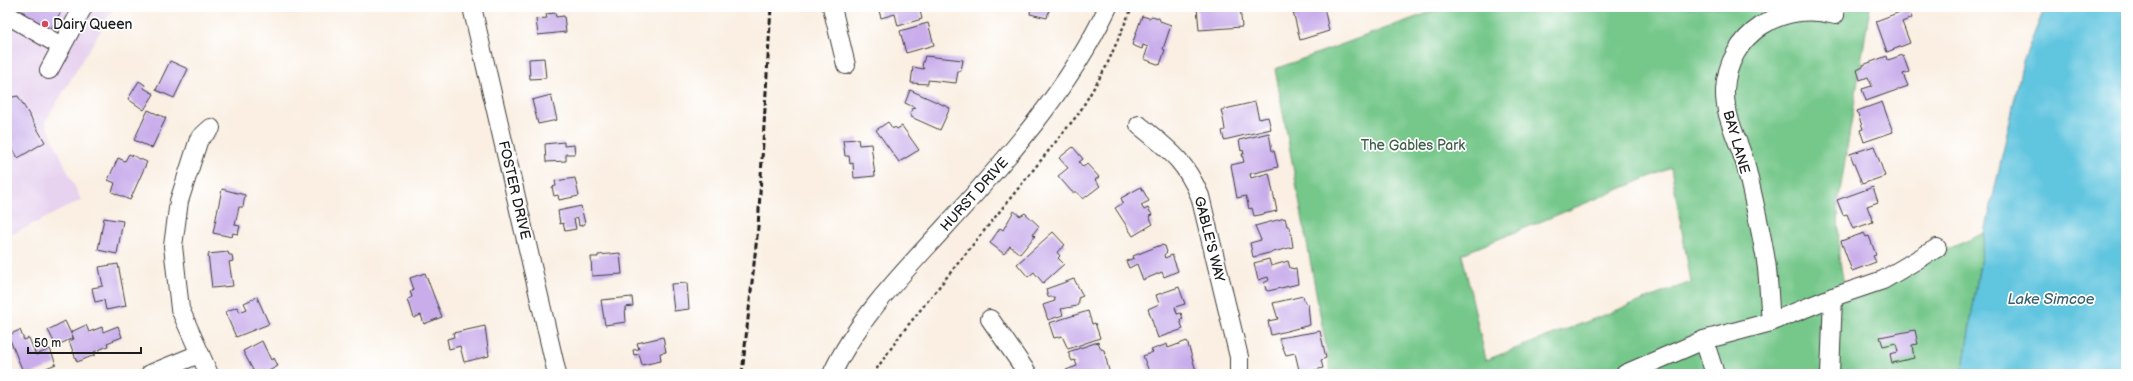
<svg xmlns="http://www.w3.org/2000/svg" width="2133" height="381" font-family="'Balsamiq Sans',sans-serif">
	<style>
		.built { fill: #e7d2ef }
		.green { fill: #74c78a; stroke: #487253; fill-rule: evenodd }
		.water { fill: #61c5df; stroke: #3e707e }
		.building { fill: #c9adeb }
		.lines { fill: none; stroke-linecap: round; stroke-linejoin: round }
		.minor-casing { stroke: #3d3c3a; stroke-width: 20 }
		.path { stroke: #3d3c3a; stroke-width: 2.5; stroke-dasharray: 3 3; stroke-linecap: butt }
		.minor { stroke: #fff; stroke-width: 18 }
		.rail { stroke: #1c1c1c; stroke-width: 3; stroke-dasharray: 6 3; stroke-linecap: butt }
		.poi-dot { fill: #d1495b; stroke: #fff; stroke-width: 1.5 }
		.labels { text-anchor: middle; stroke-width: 3.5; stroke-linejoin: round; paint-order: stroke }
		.poi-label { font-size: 14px; fill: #1c1c1c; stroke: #fff; text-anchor: start }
		.street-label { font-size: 14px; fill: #1c1c1c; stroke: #fff }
		.park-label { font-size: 14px; fill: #3f6048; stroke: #fff }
		.water-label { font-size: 15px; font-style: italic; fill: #38606a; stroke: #fff }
	</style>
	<rect width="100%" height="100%" fill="#fff"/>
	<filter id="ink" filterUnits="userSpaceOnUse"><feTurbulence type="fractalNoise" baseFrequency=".025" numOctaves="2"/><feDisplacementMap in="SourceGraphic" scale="8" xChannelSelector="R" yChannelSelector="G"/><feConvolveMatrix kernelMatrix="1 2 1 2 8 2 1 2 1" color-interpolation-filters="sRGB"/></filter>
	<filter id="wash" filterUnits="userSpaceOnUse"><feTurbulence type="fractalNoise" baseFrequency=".012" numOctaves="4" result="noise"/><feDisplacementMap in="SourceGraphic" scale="16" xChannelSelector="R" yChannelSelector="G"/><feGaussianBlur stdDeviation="0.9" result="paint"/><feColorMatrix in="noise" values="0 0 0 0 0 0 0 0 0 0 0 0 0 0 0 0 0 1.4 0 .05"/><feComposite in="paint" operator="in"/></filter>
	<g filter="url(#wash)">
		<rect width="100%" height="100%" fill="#faefe2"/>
		<polygon class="built" points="7,7 115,7 45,122 81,200 7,237"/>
		<path class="green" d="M1444,7H1870L1838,204L1839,257L1844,284L1864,285L1985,233L1962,374H1331L1275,69ZM1671,168L1691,282L1486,360L1462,254Z"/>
		<polygon class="water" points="2045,7 2126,7 2126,374 1962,374 1985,233 2023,61"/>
		<g id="blocks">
			<g class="building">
				<polygon points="20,7 62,7 63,8 49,32 23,16 25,13 19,9"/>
				<polygon points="878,7 919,7 922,19 898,26 895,14 881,18"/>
				<polygon points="1031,7 1050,7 1047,18 1030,14"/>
				<polygon points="1197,7 1240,7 1242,27 1199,30"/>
				<polygon points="1292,7 1324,7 1329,31 1300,40"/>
				<polygon points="1908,9 1912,18 1902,22 1910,43 1887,52 1876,21"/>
				<polygon points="555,13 556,17 564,16 566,32 538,35 536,19 547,18 546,14"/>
				<polygon points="1142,16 1149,18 1152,16 1159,18 1160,21 1171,25 1163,49 1165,50 1160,65 1144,59 1148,47 1143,45 1142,49 1132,45"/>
				<polygon points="928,23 934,45 906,53 900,31"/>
				<polygon points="1903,55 1909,72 1903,74 1908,86 1866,101 1862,89 1872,86 1868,77 1860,80 1857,70 1863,67 1863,65 1887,56 1888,60"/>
				<polygon points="925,56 963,60 961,71 958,71 956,83 928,80 928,84 911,83 913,67 924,69 922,66"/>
				<polygon points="544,58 546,78 530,79 529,59"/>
				<polygon points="170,61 188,69 174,98 156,90"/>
				<polygon points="139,81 145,85 144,88 154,94 144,110 128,99"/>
				<polygon points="910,90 950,108 940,130 911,117 910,114 912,109 916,108 905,103"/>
				<polygon points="551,95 557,120 538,124 532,100"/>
				<polygon points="18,96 45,142 18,158 7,139 7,109 11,103 7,98"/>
				<polygon points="1255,102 1259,119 1268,117 1271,129 1224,140 1222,131 1225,130 1224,123 1221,110"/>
				<polygon points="1882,102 1893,132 1864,142 1860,130 1863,129 1857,111"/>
				<polygon points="148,110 166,118 152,148 134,140"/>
				<polygon points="888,122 893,129 895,127 897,129 902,126 919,150 899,162 876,130"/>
				<polygon points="1269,133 1272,151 1274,151 1278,167 1250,174 1251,178 1269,173 1277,211 1254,216 1252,208 1249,209 1246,196 1237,198 1231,165 1244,162 1242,154 1244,154 1243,150 1241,151 1239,140"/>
				<polygon points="858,139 859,145 871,144 875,176 854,178 853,163 850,164 849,156 845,156 843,140"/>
				<polygon points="564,142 564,146 574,145 575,154 566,154 566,161 546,162 545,144"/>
				<polygon points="1874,146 1885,176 1862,184 1850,154"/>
				<polygon points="1073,147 1083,159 1079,162 1083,167 1087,164 1099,177 1095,180 1100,186 1083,199 1077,192 1072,192 1058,176 1068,168 1059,158"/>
				<polygon points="129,154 147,162 130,200 112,192 115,183 108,180 118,158 125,161"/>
				<polygon points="575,178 579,196 559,200 558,195 554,196 552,187 556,186 555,181"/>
				<polygon points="1141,187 1149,201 1141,205 1144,210 1148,208 1152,215 1149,216 1153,224 1133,236 1115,208 1123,203 1121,198"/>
				<polygon points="1873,187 1878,202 1867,206 1873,222 1853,229 1847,214 1843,215 1837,200"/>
				<polygon points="222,189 245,195 243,207 239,207 235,225 240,226 238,234 233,233 232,237 213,233"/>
				<polygon points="581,206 585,224 579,226 578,218 574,219 576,229 565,231 563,223 560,224 558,211"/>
				<polygon points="1014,211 1020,216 1025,213 1039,226 1033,234 1035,236 1020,254 1010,246 1004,254 990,243 1000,228 1003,230"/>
				<polygon points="104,218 123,221 117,254 98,250"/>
				<polygon points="1285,218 1287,226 1290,227 1293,247 1253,257 1250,243 1261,240 1255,226"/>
				<polygon points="1053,232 1065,245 1057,252 1060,256 1058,258 1064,264 1043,283 1034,272 1028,277 1017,264"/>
				<polygon points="1864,233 1866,237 1869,236 1876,255 1873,256 1876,262 1852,271 1841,241"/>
				<polygon points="1161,245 1165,246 1167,252 1164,255 1165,258 1172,255 1178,271 1164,277 1162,272 1143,280 1137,264 1129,268 1126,261 1134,258 1133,256"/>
				<polygon points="228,252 229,255 232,255 233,261 229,262 233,286 212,288 208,254"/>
				<polygon points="620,253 622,274 592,276 591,257 598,257 598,255"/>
				<polygon points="1269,259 1271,266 1288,261 1290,268 1296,269 1298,284 1268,291 1266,290 1264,283 1269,280 1268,277 1258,280 1254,263"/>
				<polygon points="118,264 126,306 106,310 104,300 95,302 92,288 103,286 99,267"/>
				<polygon points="425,273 442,317 424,324 421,315 414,318 408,299 412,297 410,291 414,290 410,278"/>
				<polygon points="1074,279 1083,296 1078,298 1079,302 1077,306 1061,309 1063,315 1048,320 1043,305 1055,301 1054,297 1048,297 1046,289"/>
				<polygon points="687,283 689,309 674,311 671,284"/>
				<polygon points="1179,287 1185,304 1175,307 1177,314 1181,313 1183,319 1180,320 1183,329 1158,338 1148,309 1159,304 1156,295"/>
				<polygon points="1303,296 1305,303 1308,304 1310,325 1271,335 1268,321 1278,319 1273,303"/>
				<polygon points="257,297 269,324 236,337 225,312 237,307 240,312 247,309 244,303"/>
				<polygon points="632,297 633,306 625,307 626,322 605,325 601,300"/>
				<polygon points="1088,311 1092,324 1095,323 1100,338 1068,349 1062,336 1054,338 1049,323"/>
				<polygon points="65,321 73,338 56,346 48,330"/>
				<polygon points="86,325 89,332 102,327 103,332 118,326 122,337 107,343 108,346 94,352 95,355 77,362 69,341 74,339 71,332"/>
				<polygon points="485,326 489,356 464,362 460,346 449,349 447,339 454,337 453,333"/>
				<polygon points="20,330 24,340 29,338 36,355 50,349 56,364 32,374 24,374 8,335"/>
				<polygon points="1915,330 1918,344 1912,345 1914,358 1892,363 1890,354 1898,352 1896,343 1883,346 1880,337"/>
				<polygon points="1320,331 1326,358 1321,360 1323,368 1300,374 1295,353 1286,355 1279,338"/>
				<polygon points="663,337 666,352 660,353 661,361 642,365 639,354 634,355 633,350 639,349 637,343"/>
				<polygon points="262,341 271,360 274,358 278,366 263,374 255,374 243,351"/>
				<polygon points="1187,341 1197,374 1173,374 1172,371 1165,374 1150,374 1143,356 1153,352 1151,350 1167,344 1168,348"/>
				<polygon points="1098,342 1101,349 1104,350 1109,371 1099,374 1067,374 1066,370 1077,366 1075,360 1072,361 1068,352"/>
			</g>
		</g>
	</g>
	<g filter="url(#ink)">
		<use href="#blocks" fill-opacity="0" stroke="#3d3c3a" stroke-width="1"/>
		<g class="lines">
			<g class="minor-casing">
				<g id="minor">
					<polyline points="472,7 557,374"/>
					<polyline points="832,7 846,65"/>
					<polyline points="7,12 11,17 61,46"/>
					<polyline points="49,70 83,7"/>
					<path d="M1139,125C1169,150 1184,159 1200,196L1239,357V374"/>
					<polyline points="990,319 1028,374"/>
					<path d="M1771,322C1769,301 1769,281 1766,261C1761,230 1753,197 1746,166C1739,141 1724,117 1725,90C1728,34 1782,0 1835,15"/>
					<polyline points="1704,340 1715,374"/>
					<polyline points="150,374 199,354"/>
					<polyline points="209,374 180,309 173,246 179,201 199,139 211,128"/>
					<path d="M832,374C857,319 904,272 944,228C1006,160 1068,91 1108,7"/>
					<polyline points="1625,374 1704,340 1771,322 1833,297 1883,280 1937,248"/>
					<polyline points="1830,374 1833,297"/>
				</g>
			</g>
			<polyline class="path" points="873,374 901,334 1079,113 1106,67 1132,7"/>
			<use href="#minor" class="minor"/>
			<polyline class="rail" points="742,374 758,227 771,7"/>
		</g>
	</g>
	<circle class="poi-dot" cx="45" cy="24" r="4"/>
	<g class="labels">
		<g class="poi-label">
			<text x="53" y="29">Dairy Queen</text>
		</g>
		<g class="street-label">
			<text transform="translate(1737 142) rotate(74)" y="5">BAY LANE</text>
			<text transform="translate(515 190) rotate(77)" y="5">FOSTER DRIVE</text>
			<text transform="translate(974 194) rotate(-48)" y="5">HURST DRIVE</text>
			<text transform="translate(1210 239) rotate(76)" y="5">GABLE'S WAY</text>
		</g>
		<g class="park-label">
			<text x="1413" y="150">The Gables Park</text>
		</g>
		<g class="water-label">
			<text x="2051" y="304">Lake Simcoe</text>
		</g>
	</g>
	<rect width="2133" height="381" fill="none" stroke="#fff" stroke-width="24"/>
	<path d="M28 347v6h113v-6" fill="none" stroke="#1c1c1c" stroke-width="2"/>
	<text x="34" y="347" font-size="12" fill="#1c1c1c" stroke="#ffffff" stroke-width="3" paint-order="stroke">50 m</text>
</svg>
